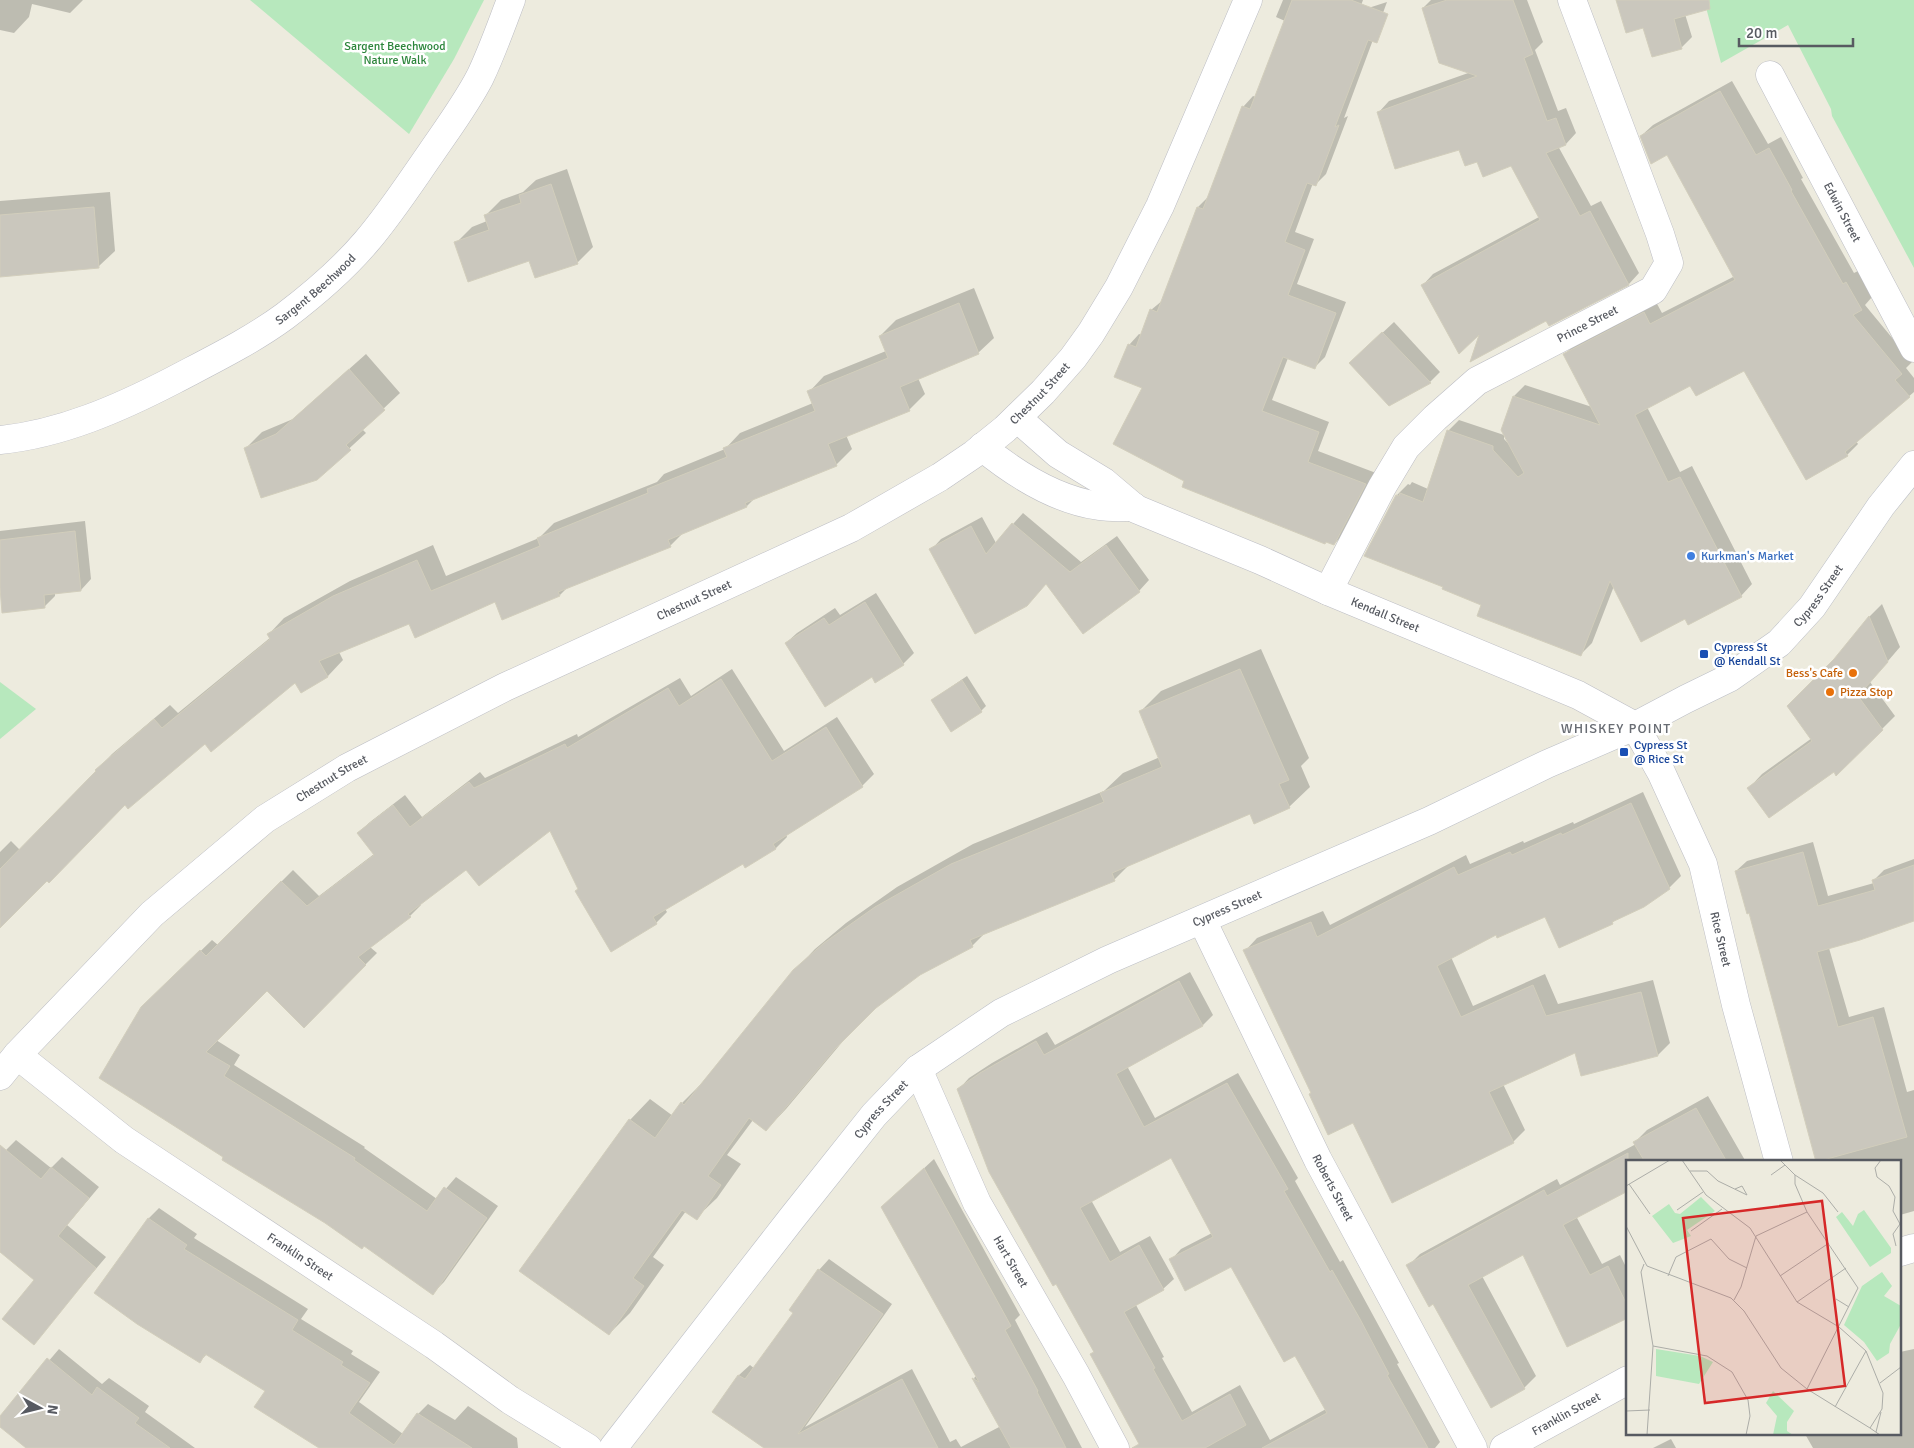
<svg xmlns="http://www.w3.org/2000/svg" width="1914" height="1448" font-family="Signika,sans-serif">
	<style>
		.green { fill: #b7e8bd }
		.shadow { fill: #0003; fill-rule: evenodd }
		.building { fill: #cac7bd; stroke: #d2cebc }
		.lines { fill: none; stroke-linecap: round; stroke-linejoin: round }
		.minor-casing { stroke: #bcbdc4; stroke-width: 29 }
		.tertiary-casing { stroke: #bcbdc4; stroke-width: 29 }
		.secondary-casing { stroke: #bbbec6; stroke-width: 29 }
		.minor { stroke: #fff; stroke-width: 28 }
		.tertiary { stroke: #fff; stroke-width: 28 }
		.secondary { stroke: #fff; stroke-width: 28 }
		.shop-dot { fill: #3f7fe0; stroke: #fff; stroke-width: 2 }
		.transit-dot { fill: #1a4fb4; stroke: #fff; stroke-width: 2 }
		.food-dot { fill: #e8710a; stroke: #fff; stroke-width: 2 }
		.labels { text-anchor: middle; stroke-width: 5; stroke-linejoin: round; paint-order: stroke }
		.park-label { font-size: 12px; fill: #2c853b; stroke: #fff }
		.street-label { font-size: 12px; fill: #575a61; stroke: #fff }
		.shop-label { font-size: 12px; fill: #366cbe; stroke: #fff; text-anchor: start }
		.transit-label { font-size: 12px; fill: #164399; stroke: #fff; text-anchor: start }
		.food-label { font-size: 12px; fill: #c56008; stroke: #fff; text-anchor: end }
		.neighbourhood-label { font-size: 14px; letter-spacing: 1px; fill: #686c73; stroke: #fff }
		.inset-road { fill: none; stroke: #acada8; stroke-width: 1 }
		.view { fill: #d62828; fill-opacity: 0.15; stroke: #d62828; stroke-width: 2.5 }
		.inset-edge { fill: none; stroke: #575a61; stroke-width: 2.5 }
	</style>
	<rect width="100%" height="100%" fill="#edebde"/>
	<g class="green">
		<polygon points="250,0 484,0 454,59 409,134"/>
		<polygon points="1704,0 1914,0 1914,268 1832,116 1831,109 1788,25 1721,63"/>
		<polygon points="0,682 36,709 0,739"/>
	</g>
	<g class="shadow">
		<polygon points="0,0 83,0 70,13 32,4 29,17 14,33 0,30"/>
		<polygon points="1283,0 1363,0 1359,11 1387,2 1344,118 1348,116 1326,174 1316,184 1313,183 1295,232 1314,239 1297,284 1346,302 1325,357 1314,368 1288,358 1272,400 1329,422 1318,451 1376,473 1345,533 1334,544 1186,480 1144,387 1129,345 1139,334 1142,335 1151,310 1163,300 1198,207 1209,196 1243,107 1253,96 1256,97 1285,21 1276,17"/>
		<polygon points="1431,0 1527,0 1543,42 1535,50 1558,111 1566,108 1576,133 1566,144 1558,146 1591,206 1601,201 1639,273 1629,284 1549,325 1547,320 1482,331 1423,285 1433,274 1539,217 1511,165 1478,160 1460,148 1379,112 1389,101 1471,72 1423,8"/>
		<polygon points="1618,0 1704,0 1685,14 1692,37 1681,48 1644,26"/>
		<polygon points="1732,81 1768,144 1781,137 1803,178 1801,179 1854,273 1858,271 1872,297 1865,305 1912,362 1906,368 1914,378 1914,392 1856,441 1858,444 1847,455 1744,369 1691,384 1647,407 1680,472 1692,466 1752,584 1741,596 1614,586 1592,643 1581,654 1483,604 1444,587 1397,495 1408,484 1410,485 1412,482 1428,489 1448,431 1459,420 1504,435 1504,439 1509,444 1514,396 1525,385 1592,407 1565,354 1576,343 1656,302 1662,313 1735,276 1667,154 1641,136 1653,125"/>
		<polygon points="567,169 593,247 577,263 530,259 456,243 472,227 487,221 485,216 501,200 523,192 536,180"/>
		<polygon points="110,192 115,251 99,266 0,275 0,201"/>
		<polygon points="974,288 994,338 978,353 918,378 925,394 909,410 846,435 852,449 836,465 755,498 747,506 684,532 670,546 568,587 560,595 503,618 496,601 410,622 339,652 343,660 328,676 302,691 296,681 205,743 125,804 0,926 0,852 11,841 20,850 112,754 170,705 178,713 271,637 269,634 284,618 350,581 433,545 446,576 539,538 554,523 657,482 664,474 725,449 740,433 813,403 809,392 824,376 886,351 880,336 896,320"/>
		<polygon points="1394,322 1440,372 1430,382 1361,353"/>
		<polygon points="366,354 400,393 362,429 366,433 316,479 246,448 262,432 293,419"/>
		<polygon points="1023,513 1081,562 1117,536 1149,580 1139,591 1047,583 931,550 941,539 982,517 996,543"/>
		<polygon points="85,521 91,579 81,590 55,593 55,596 44,607 0,583 0,531"/>
		<polygon points="876,593 914,653 903,664 876,681 872,675 786,643 797,633 835,608 840,615"/>
		<polygon points="1882,604 1900,647 1870,682 1895,716 1837,774 1834,770 1749,788 1762,774 1812,738 1835,660 1870,616"/>
		<polygon points="1261,649 1309,758 1301,766 1310,787 1289,807 1250,813 1131,863 1114,880 985,933 972,946 920,974 875,1007 854,1028 786,1109 766,1130 753,1120 727,1155 741,1164 717,1198 696,1218 686,1211 653,1257 664,1265 630,1313 609,1334 630,1120 650,1099 673,1116 682,1103 702,1083 794,971 815,949 846,923 897,887 973,844 1104,791 1123,773 1160,757 1140,712 1161,691"/>
		<polygon points="732,669 784,751 837,717 874,774 862,786 786,834 787,837 776,848 746,867 743,862 665,909 667,912 656,923 579,888 550,829 466,868 420,903 421,905 410,916 370,947 377,953 304,1026 267,989 216,1040 240,1055 234,1065 365,1147 364,1148 437,1199 456,1177 498,1206 444,1282 433,1293 365,1245 326,1222 225,1157 142,1008 212,940 218,945 293,870 319,896 374,854 358,833 370,822 405,795 422,817 480,772 485,778 577,734 578,737 680,678 691,696"/>
		<polygon points="967,676 986,706 981,711 932,700"/>
		<polygon points="1643,792 1681,876 1669,888 1617,918 1612,923 1546,916 1497,934 1451,957 1473,1006 1545,974 1558,1004 1653,980 1670,1043 1658,1055 1576,1051 1503,1084 1525,1130 1513,1142 1354,1122 1312,1093 1245,951 1257,938 1323,911 1330,925 1466,855 1470,864 1523,841 1524,843 1573,822 1574,824"/>
		<polygon points="1813,842 1828,896 1874,883 1873,881 1884,870 1914,859 1914,920 1829,948 1849,1017 1884,1007 1907,1092 1914,1090 1914,1211 1900,1215 1900,1162 1818,1162 1750,912 1736,871 1747,861"/>
		<path d="M1190,972L1213,1015L1203,1025L1127,1066L1155,1118L1238,1073L1298,1178L1295,1181L1340,1262L1343,1260L1399,1363L1397,1364L1440,1442L1435,1448H1143L959,1089L969,1078L992,1063L1047,1032L1055,1045ZM1171,1156L1212,1233L1181,1249L1171,1260L1232,1266L1295,1354L1326,1409L1270,1440L1240,1385L1192,1412L1162,1358L1164,1357L1136,1305L1163,1289L1174,1279L1150,1236L1120,1252L1091,1200Z"/>
		<polygon points="1708,1096 1746,1162 1628,1162 1576,1216 1602,1264 1620,1255 1628,1271 1628,1316 1524,1253 1482,1276 1536,1376 1524,1388 1434,1302 1408,1266 1420,1254 1557,1179 1560,1185 1636,1144 1635,1142 1647,1130"/>
		<polygon points="16,1140 51,1168 62,1157 99,1187 67,1225 106,1257 33,1343 36,1280 0,1250 0,1149 6,1150"/>
		<polygon points="934,1159 1020,1315 1015,1320 1082,1448 766,1448 714,1411 739,1375 750,1365 755,1369 795,1313 790,1310 819,1270 829,1259 892,1304 805,1427 912,1369 950,1442 956,1439 961,1447 1001,1426 974,1378 977,1375 893,1197"/>
		<polygon points="159,1208 197,1234 194,1238 308,1309 301,1319 353,1351 351,1354 380,1372 359,1402 403,1434 418,1414 428,1404 455,1420 468,1406 517,1438 518,1448 324,1448 266,1390 207,1354 200,1361 95,1293 149,1218"/>
		<polygon points="59,1349 102,1384 109,1378 149,1406 145,1412 195,1448 28,1448 0,1425 0,1418"/>
		<polygon points="1914,1349 1914,1448 1813,1448 1805,1434 1900,1434 1900,1352"/>
		<polygon points="1671,1439 1676,1448 1653,1448"/>
	</g>
	<g class="building">
		<polygon points="1292,0 1351,0 1388,14 1377,43 1368,40 1335,127 1339,125 1316,186 1307,183 1285,242 1305,250 1288,295 1336,313 1315,369 1283,357 1262,411 1319,432 1308,462 1366,484 1334,545 1326,542 1325,544 1182,487 1184,481 1113,444 1142,388 1114,377 1128,344 1136,347 1150,309 1157,312 1197,207 1203,209 1242,106 1250,109"/>
		<polygon points="1447,0 1513,0 1533,54 1524,58 1547,121 1556,118 1566,145 1546,153 1580,216 1590,211 1629,285 1549,326 1546,321 1470,362 1479,335 1459,354 1421,285 1540,220 1511,166 1483,177 1477,162 1465,166 1459,150 1395,169 1377,112 1477,76 1439,63 1422,8"/>
		<polygon points="1616,0 1709,0 1710,9 1674,19 1682,49 1652,57 1643,28 1626,33"/>
		<polygon points="1720,91 1756,155 1769,148 1792,190 1791,191 1843,284 1846,282 1862,310 1853,315 1902,374 1895,380 1910,397 1845,452 1848,456 1806,480 1744,371 1696,396 1690,386 1635,415 1668,482 1680,477 1742,597 1688,625 1685,619 1641,642 1610,581 1581,656 1477,616 1481,605 1442,589 1443,587 1364,556 1396,495 1399,496 1400,493 1423,502 1447,430 1493,446 1493,450 1518,477 1524,473 1501,430 1513,396 1600,425 1563,354 1644,312 1650,324 1735,280 1667,155 1651,164 1640,136"/>
		<polygon points="551,184 578,264 535,278 529,261 468,282 454,242 489,230 484,215 521,203 519,195"/>
		<polygon points="94,207 99,268 0,277 0,215"/>
		<polygon points="959,303 979,354 900,387 910,411 828,444 837,466 745,503 747,507 668,540 671,547 558,592 560,596 502,620 495,602 415,638 409,624 319,661 328,677 301,693 295,683 211,752 205,744 128,809 125,805 49,883 47,881 0,928 0,869 96,771 95,770 154,719 162,728 270,639 267,634 333,596 417,560 431,591 540,546 537,538 648,493 647,489 727,457 723,448 815,411 807,391 888,358 879,336"/>
		<polygon points="1382,332 1431,383 1389,406 1349,363"/>
		<polygon points="349,369 385,410 346,445 351,450 317,480 261,498 244,448 276,434"/>
		<polygon points="1012,523 1070,572 1106,545 1140,592 1083,634 1046,584 1027,606 975,634 929,549 971,526 986,554"/>
		<polygon points="75,531 81,591 44,595 45,608 2,613 0,588 0,540"/>
		<polygon points="865,602 904,665 875,683 872,677 825,707 785,643 824,618 829,625"/>
		<polygon points="1869,616 1888,662 1858,696 1883,730 1836,776 1834,772 1769,818 1747,788 1812,741 1787,706 1834,659"/>
		<polygon points="1240,669 1289,780 1279,784 1290,808 1254,824 1250,814 1112,873 1115,881 970,940 973,947 920,975 876,1008 835,1049 766,1131 749,1118 708,1176 721,1185 697,1220 682,1210 633,1278 644,1286 609,1335 519,1271 629,1119 655,1138 681,1102 684,1105 793,970 824,943 875,907 951,864 1104,802 1100,793 1162,767 1139,711"/>
		<polygon points="721,679 772,761 826,727 863,787 773,844 776,849 745,868 743,864 653,917 657,924 611,952 575,891 578,889 550,831 479,886 466,870 408,914 411,917 358,957 366,965 304,1028 267,991 206,1052 230,1066 224,1076 355,1158 354,1160 427,1211 444,1187 487,1218 433,1295 364,1246 362,1249 325,1223 222,1160 223,1157 99,1078 141,1007 200,950 206,956 281,881 307,906 374,855 357,833 393,805 410,827 469,782 474,788 565,744 567,748 668,688 679,706"/>
		<polygon points="962,680 982,712 951,732 931,700"/>
		<polygon points="1631,803 1670,889 1644,907 1612,922 1613,924 1559,948 1545,917 1497,938 1496,935 1437,966 1461,1017 1533,985 1546,1016 1641,992 1658,1056 1581,1076 1575,1053 1489,1092 1514,1143 1392,1203 1353,1123 1328,1135 1309,1094 1311,1093 1243,950 1311,922 1317,937 1454,867 1458,875 1510,852 1512,855 1561,833 1562,835"/>
		<polygon points="1803,852 1818,906 1875,890 1872,880 1914,865 1914,921 1860,940 1817,952 1838,1027 1873,1017 1907,1137 1816,1162 1749,913 1747,914 1735,871"/>
		<polygon points="1179,981 1203,1026 1116,1074 1144,1127 1227,1083 1288,1189 1284,1191 1330,1272 1332,1270 1360,1319 1389,1374 1387,1375 1428,1448 1262,1448 1327,1413 1295,1356 1284,1362 1231,1267 1185,1291 1169,1259 1213,1237 1171,1158 1080,1208 1110,1262 1139,1245 1164,1290 1124,1312 1155,1368 1153,1369 1182,1421 1230,1394 1246,1425 1205,1448 1132,1448 1139,1444 1090,1354 1094,1352 1056,1284 1053,1286 989,1172 957,1089 980,1073 1036,1041 1044,1055"/>
		<polygon points="1696,1108 1727,1162 1645,1162 1633,1142"/>
		<polygon points="0,1145 41,1179 51,1167 89,1198 58,1236 96,1268 34,1345 2,1319 34,1280 0,1252"/>
		<polygon points="1628,1153 1628,1191 1563,1225 1590,1275 1608,1266 1628,1307 1628,1318 1567,1347 1523,1255 1468,1285 1525,1389 1491,1408 1433,1304 1429,1307 1406,1265 1544,1190 1547,1196"/>
		<polygon points="924,1168 1011,1326 1005,1330 1038,1391 1037,1392 1066,1448 1011,1448 972,1378 979,1382 881,1207"/>
		<polygon points="148,1218 187,1245 184,1249 298,1320 292,1330 343,1362 341,1365 370,1383 349,1413 394,1445 417,1413 472,1448 319,1448 254,1407 265,1391 205,1354 200,1363 137,1324 94,1293"/>
		<polygon points="818,1269 883,1314 798,1434 902,1379 938,1448 764,1448 712,1412 738,1375 745,1379 793,1313 789,1310"/>
		<polygon points="47,1358 92,1395 97,1387 139,1418 135,1423 170,1448 26,1448 0,1427 0,1416"/>
	</g>
	<g class="lines">
		<g class="minor-casing">
			<g id="minor">
				<path id="s1" d="M1770,75L1914,348"/>
				<path id="s2" d="M1017,418L1058,454L1104,482L1136,509L1260,560L1328,591L1578,695L1635,726L1661,772L1703,864L1736,1005L1779,1162"/>
				<path id="s3" d="M0,440C61,434 120,408 174,380C212,360 251,341 285,316C314,294 343,269 366,242C390,214 410,183 431,153C448,128 466,104 480,77C492,52 501,26 511,0"/>
				<path d="M982,447C1015,474 1056,500 1099,506C1111,508 1123,507 1134,507"/>
				<path id="s4" d="M1328,591L1382,487L1406,447L1435,418L1477,381L1653,290L1669,263L1660,234L1572,0"/>
				<path id="s5" d="M1202,920L1318,1160L1473,1448"/>
				<path id="s6" d="M17,1055L124,1140L434,1345L510,1400L588,1448"/>
				<path id="s7" d="M918,1069L977,1203L1076,1375L1115,1448"/>
				<polyline points="1900,1252 1914,1248"/>
				<path id="s8" d="M1504,1448L1628,1380"/>
			</g>
		</g>
		<g class="tertiary-casing">
			<g id="tertiary">
				<path id="s9" d="M0,1076L17,1055L152,914L265,819L347,768L505,687L851,528L940,477L974,454L1005,429L1043,392L1073,358L1091,333L1119,287L1160,206L1248,0"/>
			</g>
		</g>
		<g class="secondary-casing">
			<g id="secondary">
				<path id="s10" d="M613,1448L792,1218L874,1115L918,1069L1001,1013L1108,960L1429,821L1547,764L1635,726L1686,699L1729,678L1779,643L1812,607L1881,506L1914,465"/>
			</g>
		</g>
		<use href="#minor" class="minor"/>
		<use href="#tertiary" class="tertiary"/>
		<use href="#secondary" class="secondary"/>
	</g>
	<circle class="shop-dot" cx="1691" cy="556" r="5"/>
	<g class="transit-dot">
		<rect x="1699" y="649" width="10" height="10" rx="2.5"/>
		<rect x="1619" y="747" width="10" height="10" rx="2.5"/>
	</g>
	<g class="food-dot">
		<circle cx="1853" cy="673" r="5"/>
		<circle cx="1830" cy="692" r="5"/>
	</g>
	<g class="labels">
		<g class="park-label">
			<text x="395" y="50">Sargent Beechwood<tspan x="395" dy="14">Nature Walk</tspan></text>
		</g>
		<g class="street-label">
			<text dy="4" stroke="none"><textPath href="#s1" startOffset="155">Edwin Street</textPath></text>
			<text dy="4" stroke="none"><textPath href="#s3" startOffset="354">Sargent Beechwood</textPath></text>
			<text dy="4" stroke="none"><textPath href="#s4" startOffset="385">Prince Street</textPath></text>
			<text dy="4" stroke="none"><textPath href="#s9" startOffset="1258">Chestnut Street</textPath></text>
			<text dy="4" stroke="none"><textPath href="#s10" startOffset="1511">Cypress Street</textPath></text>
			<text dy="4" stroke="none"><textPath href="#s9" startOffset="852">Chestnut Street</textPath></text>
			<text dy="4" stroke="none"><textPath href="#s2" startOffset="421">Kendall Street</textPath></text>
			<text dy="4" stroke="none"><textPath href="#s9" startOffset="448">Chestnut Street</textPath></text>
			<text dy="4" stroke="none"><textPath href="#s10" startOffset="836">Cypress Street</textPath></text>
			<text dy="4" stroke="none"><textPath href="#s2" startOffset="926">Rice Street</textPath></text>
			<text dy="4" stroke="none"><textPath href="#s10" startOffset="432">Cypress Street</textPath></text>
			<text dy="4" stroke="none"><textPath href="#s5" startOffset="298">Roberts Street</textPath></text>
			<text dy="4" stroke="none"><textPath href="#s6" startOffset="348">Franklin Street</textPath></text>
			<text dy="4" stroke="none"><textPath href="#s7" startOffset="214">Hart Street</textPath></text>
			<text dy="4" stroke="none"><textPath href="#s8" startOffset="71">Franklin Street</textPath></text>
		</g>
		<g class="shop-label">
			<text x="1701" y="560">Kurkman's Market</text>
		</g>
		<g class="transit-label">
			<text x="1714" y="651">Cypress St<tspan x="1714" dy="14">@ Kendall St</tspan></text>
			<text x="1634" y="749">Cypress St<tspan x="1634" dy="14">@ Rice St</tspan></text>
		</g>
		<g class="food-label">
			<text x="1843" y="677">Bess's Cafe</text>
			<text x="1840" y="696" text-anchor="start">Pizza Stop</text>
		</g>
		<g class="neighbourhood-label">
			<text x="1616" y="733">WHISKEY POINT</text>
		</g>
	</g>
	<g transform="translate(1626 1160)">
		<rect width="275" height="275" fill="#edebde"/>
		<path d="M75,37L89,51L61,70L65,76L47,83L26,56L43,44L49,53L54,54ZM238,50L265,88V93L244,107L210,57L216,52L227,66L232,54ZM256,112L266,126L258,136L275,146V164L264,184L263,193L251,201L238,182L218,165L236,126ZM30,189L74,196L87,202L73,224L30,216ZM147,231L168,251L161,262V271L167,275H147L151,256L140,243Z" fill="#b7e8bd"/>
		<path class="inset-road" d="M56,0L80,35L124,68L171,142L213,167L240,191L257,233L256,249L244,268L254,275M154,0L169,15L197,33L212,52M255,0L249,8L251,17L263,26L269,37L267,51L274,64L267,74L270,86M64,11H81L92,21L121,35L116,26L109,29M145,15L159,5M169,15V24L181,52L232,128L181,229M3,24L24,54M0,26L44,0M51,50L77,32M0,66L21,106L105,138L118,151L155,208L181,229L244,268M65,71L96,49M18,104L15,112L27,186L21,275M42,116L50,97L85,79L103,99L121,108M154,116L203,83M210,139L223,147M108,140L115,127L130,76L181,52M171,142L220,108M27,186L81,196L106,212L122,240L124,256L120,275M254,223L275,207M209,247L240,191M0,251L24,250M250,272L255,252"/>
		<path class="view" d="M196,41L219,226L79,243L57,58Z"/>
		<rect width="275" height="275" class="inset-edge"/>
	</g>
	<g transform="translate(40 1408) rotate(97)" stroke="#ffffff" stroke-width="4" paint-order="stroke">
	<path d="M0-4L9 19L0 12L-9 19Z" fill="#575a61"/>
	<text y="-8" font-size="14" font-weight="bold" text-anchor="middle" fill="#575a61">N</text>
	</g>
	<path d="M1739 38v8h114v-8" fill="none" stroke="#575a61" stroke-width="2.5"/>
	<text x="1746" y="38" font-size="15" fill="#575a61" stroke="#ffffff" stroke-width="4" paint-order="stroke">20 m</text>
</svg>
